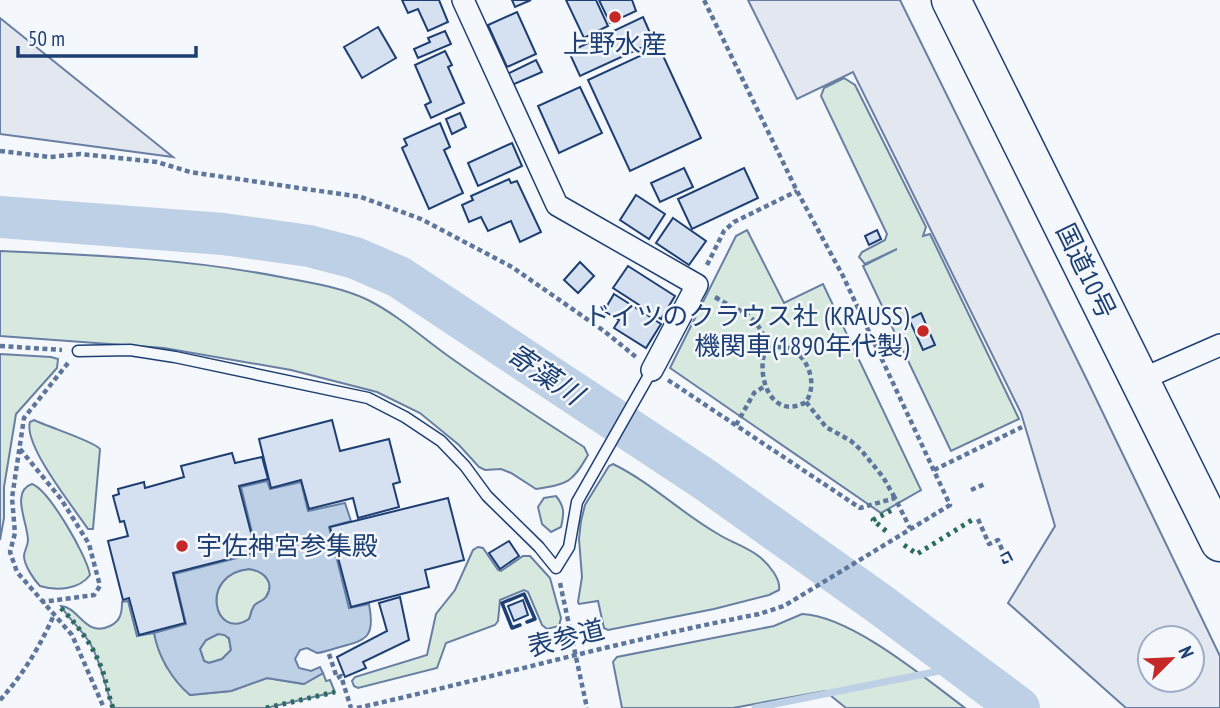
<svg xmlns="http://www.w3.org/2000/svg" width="1220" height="708" font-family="'PT Sans Narrow','Noto Sans JP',sans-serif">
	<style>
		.green { fill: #d7e8df; stroke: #687fa3; stroke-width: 2 }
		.parking { fill: #e3e8f0; stroke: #687fa3; stroke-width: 2; fill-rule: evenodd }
		.water { fill: #bed0e5; stroke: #687fa3; stroke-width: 2; fill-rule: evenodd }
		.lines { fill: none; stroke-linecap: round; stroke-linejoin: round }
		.stream { stroke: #bed0e5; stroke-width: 7 }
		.river { stroke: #bed0e5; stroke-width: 42 }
		.building { fill: #d5e0f0; stroke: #1d3f73; stroke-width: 2 }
		.lane-casing { stroke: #1d3f73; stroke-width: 13 }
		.street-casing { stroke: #1d3f73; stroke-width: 24 }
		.highway-casing { stroke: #1d3f73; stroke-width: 41 }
		.path { stroke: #5e769c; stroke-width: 4.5; stroke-dasharray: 5 3.5; stroke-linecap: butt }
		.lane { stroke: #f4f7fb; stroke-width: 10 }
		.street { stroke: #f4f7fb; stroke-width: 21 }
		.highway { stroke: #f4f7fb; stroke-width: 38 }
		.hedge { stroke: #2c6c60; stroke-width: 5; stroke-dasharray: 3.5 5; stroke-linecap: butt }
		.fence { stroke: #1d3f73; stroke-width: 2; stroke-dasharray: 9 3.5; stroke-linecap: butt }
		.wall { stroke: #1d3f73; stroke-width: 3.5 }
		.poi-dot { fill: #c62828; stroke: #f4f7fb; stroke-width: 2.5 }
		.labels { text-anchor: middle; stroke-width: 5; stroke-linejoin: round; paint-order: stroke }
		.poi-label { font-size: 26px; fill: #1d3f73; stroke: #f4f7fb }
		.street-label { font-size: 26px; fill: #1d3f73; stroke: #f4f7fb }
		.water-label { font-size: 28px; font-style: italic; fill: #1d3f73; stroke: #f4f7fb }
	</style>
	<rect width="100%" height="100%" fill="#f4f7fb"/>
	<g class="green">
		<polygon points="844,78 855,85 926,227 923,236 930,234 1019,419 951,451 863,266 897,249 865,264 859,257 862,252 885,240 887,234 821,96 824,88"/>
		<polygon points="747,230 784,303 823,284 921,490 881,513 670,368 736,236"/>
		<path d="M0,251C96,255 192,259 286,278C313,283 343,288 368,300C398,315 424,339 451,358C495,389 539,418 584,447L588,455C572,483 568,484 536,489L511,473L501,469L485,470L479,467L459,445L420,413L377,392L291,370L164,348L0,336Z"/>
		<polygon points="0,354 51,357 58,359 57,368 16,414 4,487 4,518 0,540"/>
		<path d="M34,420C48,427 94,441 100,449L93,529H88C74,508 23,445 30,422Z"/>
		<path d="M613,464C652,483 681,513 718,534C732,543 748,547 761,558C769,565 781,579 779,590L769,595L714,609L608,630L604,628L598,601L579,604L578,602L582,577L579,539L581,521L585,505L609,466Z"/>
		<path d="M32,484C49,490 87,556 90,575C79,590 56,591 40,586C34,580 24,565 24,556C24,551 28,546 28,540C28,524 10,491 32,484Z"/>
		<path d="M556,496C565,507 564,514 561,527L551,532L542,524L538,507L544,498Z"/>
		<polygon points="478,547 483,548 498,570 501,571 523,556 530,556 550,578 561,618 559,626 547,629 542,625 528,592 524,590 500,600 498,621 495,625 446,643 437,668 358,688 354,686 352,681 355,677 427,655 436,614 455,590 473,550"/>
		<path d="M249,569C263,571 276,582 266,597C262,603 256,601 253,608C251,611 251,615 249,619C214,643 198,574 249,569Z"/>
		<path d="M128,601L137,636L154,633L166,666L190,695L231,691L267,678L303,684L323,673L326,681L330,680L335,692L266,708H113C105,687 102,665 91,645C83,630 69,620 61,606C79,607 85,638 110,626C121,621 122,612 122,602Z"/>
		<path d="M802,614C851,616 925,678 965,708H846L825,691L733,708H622L613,662L617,657L774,626Z"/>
		<polygon points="218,634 224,634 229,639 231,650 222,659 209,663 204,661 200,649 206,640"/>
	</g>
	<g class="parking">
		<path d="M748,0H900L1087,380L1220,656V708H1126L1008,603L1055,526L1021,413L853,72L797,99ZM1192,638V680H1150V638Z"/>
		<polygon points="0,18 173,157 0,134"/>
	</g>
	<path class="water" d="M267,481L270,489L301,482L308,511L345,503L351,521L329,527L349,608L369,604C375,635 369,640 340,647C332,649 325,652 317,653L307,648L300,650L295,659L299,668L311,671L320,667L323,673L304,684L267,678L231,691L190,695C172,680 158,656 154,633L186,624L174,574L257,553L241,487ZM249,569C263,571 276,582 266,597C262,603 255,601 253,608C251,611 251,615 249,619C214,642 198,574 249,569ZM218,634L224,635L229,638L231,650L222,659L209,663L204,661L200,649L206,640Z"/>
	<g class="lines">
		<polyline class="stream" points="755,708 964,666"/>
		<polyline class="river" points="0,217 223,234 309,246 355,258 399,277 707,481 881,605 1019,708"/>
	</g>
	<g class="building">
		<polygon points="402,0 439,0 448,22 428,31 418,9 408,13"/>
		<polygon points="512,0 531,0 515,7"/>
		<polygon points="566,0 596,0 608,26 584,38"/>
		<polygon points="599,0 632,0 636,11 610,23"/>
		<polygon points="517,12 536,54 507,67 488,25"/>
		<polygon points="643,17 654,42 580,76 569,52"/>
		<polygon points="378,27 396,58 362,78 344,47"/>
		<polygon points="445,31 451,44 418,58 414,49 430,42 428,38"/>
		<polygon points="659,47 701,138 630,171 588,80"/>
		<polygon points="445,51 452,65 448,67 464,103 431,118 425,105 431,102 415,65"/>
		<polygon points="536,60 542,72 512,85 507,74"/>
		<polygon points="580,87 602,133 559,153 538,106"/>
		<polygon points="460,113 466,127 452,134 446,119"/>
		<polygon points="440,123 450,147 444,150 463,193 429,209 402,148 407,145 404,139"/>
		<polygon points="512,143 522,166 478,186 468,163"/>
		<polygon points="684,168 693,187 660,202 651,183"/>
		<polygon points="744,168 758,198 692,229 678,199"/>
		<polygon points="509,179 511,183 517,181 541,232 520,242 511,221 488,231 481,217 469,222 462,205 473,200 471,196"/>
		<polygon points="636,195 665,214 649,239 620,220"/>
		<polygon points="673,218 706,241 689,265 656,243"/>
		<polygon points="877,230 881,239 869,245 865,236"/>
		<polygon points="580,262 594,276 578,293 564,280"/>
		<polygon points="628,266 675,296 661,319 613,288"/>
		<polygon points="614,294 661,324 646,348 614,328 619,320 604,311"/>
		<polygon points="921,313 935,345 923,350 909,319"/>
		<polygon points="332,420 340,451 389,439 400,482 393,484 399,507 358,518 353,498 309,509 301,480 271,488 259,439"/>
		<polygon points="232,453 235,463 262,457 268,479 239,486 256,552 173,573 185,623 139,635 129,598 123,600 108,541 128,536 124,521 120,522 113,496 119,494 118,489 144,482 145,488 184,477 181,466"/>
		<polygon points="448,498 464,560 425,570 429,587 351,607 330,527"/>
		<polygon points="509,541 519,556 500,569 489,553"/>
		<polygon points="400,597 409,640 363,662 366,668 345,677 337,657 387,631 379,603"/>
		<polygon points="523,600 528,615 514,621 508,606"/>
	</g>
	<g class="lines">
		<g class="lane-casing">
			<polyline id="lane" points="78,351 130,350 175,357 368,398 405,417 441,441 465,466 487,496 539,547 556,568 569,547 577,502 652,370"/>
		</g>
		<g class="street-casing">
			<g id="street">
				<polyline points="463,0 557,205 697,285 652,370"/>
				<polyline points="1140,380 1220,345"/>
			</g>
		</g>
		<g class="highway-casing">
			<polyline id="highway" points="951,0 1220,542"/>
		</g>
		<g class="path">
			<polyline points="0,151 50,157 80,154 157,162 190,172 361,197 421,219 512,267 604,331 636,357"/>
			<polyline points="707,265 724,231 734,222 797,191"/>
			<path d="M715,297C746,316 754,310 769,348C777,347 785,346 793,350C810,361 817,385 806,402C772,421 756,378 765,351L769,348"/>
			<polyline points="0,346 62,350"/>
			<polyline points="68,363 24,418 12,498 15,533 10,552 17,572 72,635 104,708"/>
			<polyline points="668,380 860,508 895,498 910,528"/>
			<polyline points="806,402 826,427 851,441 861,450 883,477 895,498"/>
			<polyline points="736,425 754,393 765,386"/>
			<polyline points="20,449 61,499 89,544 100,586 94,595 42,602"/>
			<polyline points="934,470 1022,427"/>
			<polyline points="971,490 985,484"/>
			<polyline points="978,519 989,544 998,540 1003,552"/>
			<polyline points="560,583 587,708"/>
			<polyline points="329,654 337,678 341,676 351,708"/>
			<path d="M0,700C23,675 40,646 54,615"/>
			<path d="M357,708C491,678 624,640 759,614L784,606L950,505L843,276L797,191L704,0"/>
		</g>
		<use href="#lane" class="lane"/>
		<use href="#street" class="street"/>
		<use href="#highway" class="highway"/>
		<g class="hedge">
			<polyline points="886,531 873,520 892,510"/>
			<polyline points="904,545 917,554 972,520"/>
			<path d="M61,608C80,628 95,648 104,675C107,686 109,697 113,708"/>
			<polyline points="266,708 335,692"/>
		</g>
		<polygon class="fence" points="1008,552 1012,560 1004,563 1001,556"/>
		<polyline class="wall" points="520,625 512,628 502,603 524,594 535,619 527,622"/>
	</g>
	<g class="poi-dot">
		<circle cx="615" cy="17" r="7"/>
		<circle cx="923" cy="331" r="7"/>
		<circle cx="182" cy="546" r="7"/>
	</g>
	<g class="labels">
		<g class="poi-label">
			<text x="615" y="53">上野水産</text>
			<text x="909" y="325" text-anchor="end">ドイツのクラウス社 (KRAUSS)<tspan x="909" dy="30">機関車(1890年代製)</tspan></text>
			<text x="196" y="555" text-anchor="start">宇佐神宮参集殿</text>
		</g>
		<g class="street-label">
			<text transform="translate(1086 271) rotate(64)" y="9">国道10号</text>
			<text transform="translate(566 638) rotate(-14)" y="9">表参道</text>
		</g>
		<g class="water-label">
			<text transform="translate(545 374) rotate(34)" y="10">寄藻川</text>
		</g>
	</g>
	<g transform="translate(1171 659) rotate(66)"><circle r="33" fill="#f4f7fb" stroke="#9eadc5" stroke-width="2"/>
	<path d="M0-5L12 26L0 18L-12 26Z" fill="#c62828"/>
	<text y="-10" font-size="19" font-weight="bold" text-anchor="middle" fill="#1d3f73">N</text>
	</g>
	<path d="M18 46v10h178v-10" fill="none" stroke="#1d3f73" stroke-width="3.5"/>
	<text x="28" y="46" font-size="21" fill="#1d3f73" stroke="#f4f7fb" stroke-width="5" paint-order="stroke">50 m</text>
</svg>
